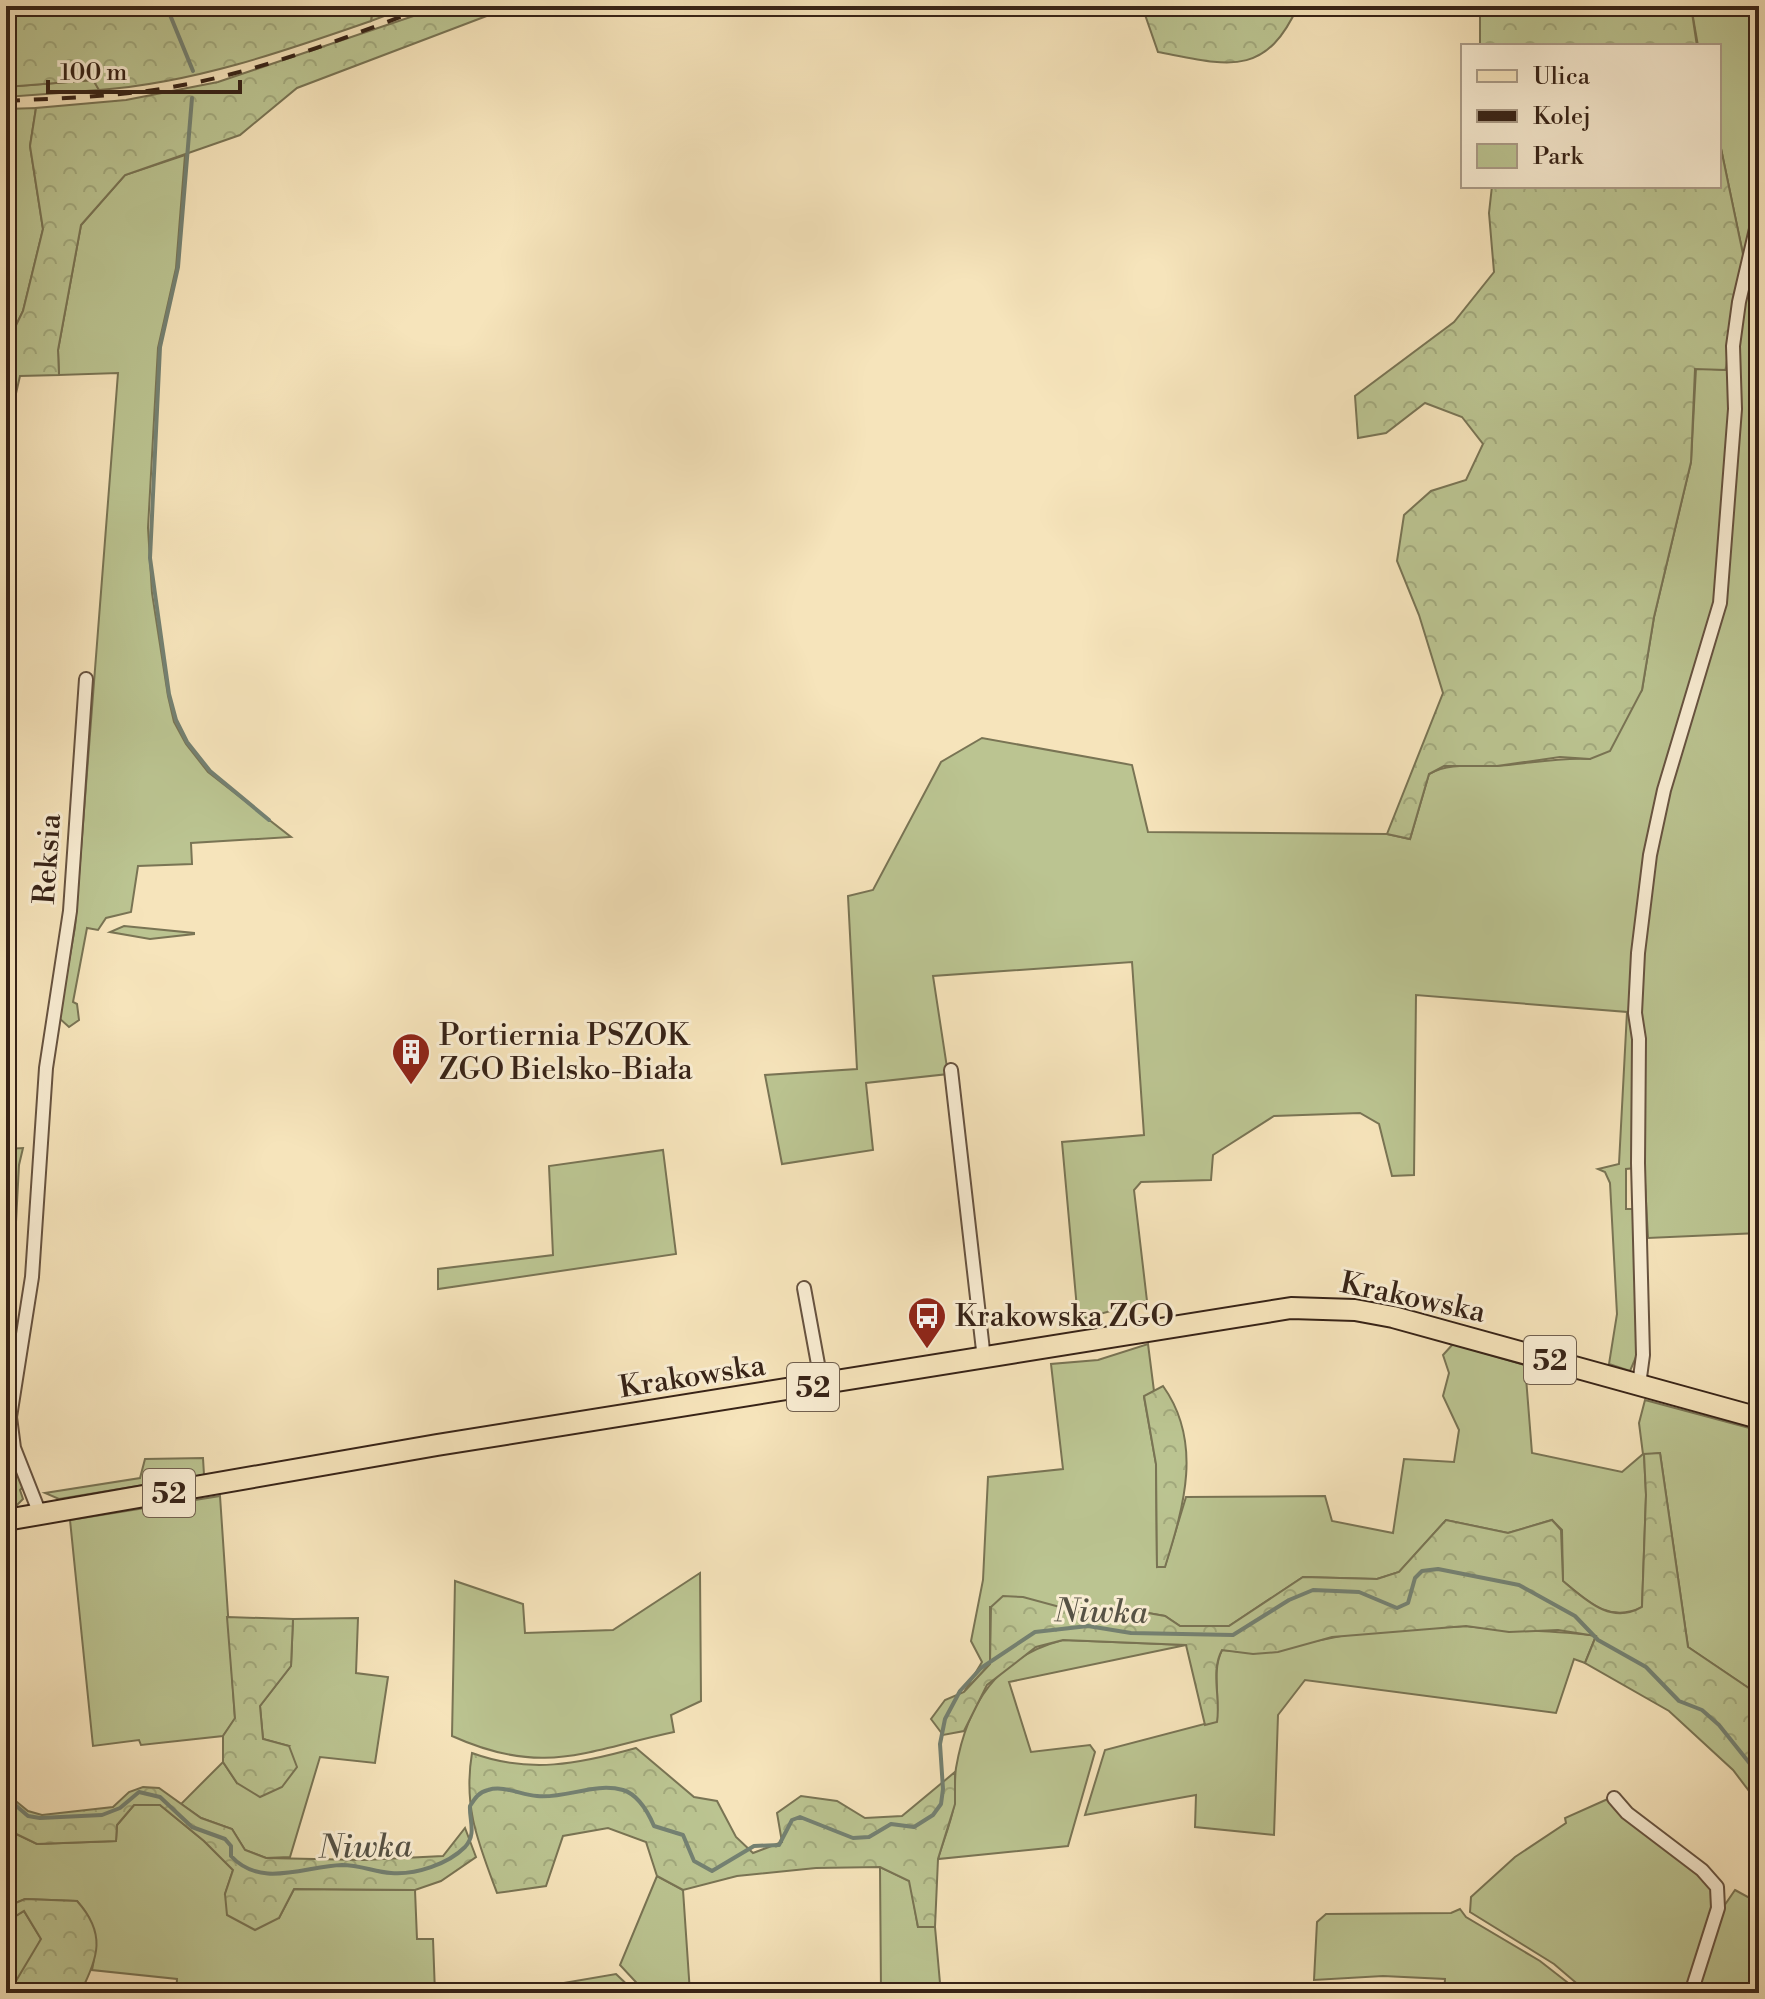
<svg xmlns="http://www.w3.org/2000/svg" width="1765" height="1999" font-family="'Libre Bodoni',serif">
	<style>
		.green { fill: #bbc491; stroke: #797454; stroke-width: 2 }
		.forest { fill: url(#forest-crowns); stroke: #797454; stroke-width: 2 }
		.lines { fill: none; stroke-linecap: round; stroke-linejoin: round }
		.stream { stroke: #748172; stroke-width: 4 }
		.minor-casing { stroke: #675340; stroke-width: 16 }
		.primary-casing { stroke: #372317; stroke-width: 24 }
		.minor { stroke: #f9edd3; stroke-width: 12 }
		.primary { stroke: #f6e4bb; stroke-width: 20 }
		.rail { stroke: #372317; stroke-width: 4; stroke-dasharray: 14 14; stroke-linecap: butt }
		.labels { text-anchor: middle; stroke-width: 6; stroke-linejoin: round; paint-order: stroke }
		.shield { fill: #f9edd3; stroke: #71604f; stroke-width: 2 }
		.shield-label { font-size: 28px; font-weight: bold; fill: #372317 }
		.street-label { font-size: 30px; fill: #372317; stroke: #f9edd3 }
		.poi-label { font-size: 30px; fill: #372317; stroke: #f9edd3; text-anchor: start }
		.water-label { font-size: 32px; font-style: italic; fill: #565245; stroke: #f9edd3 }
	</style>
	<defs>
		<pattern id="forest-crowns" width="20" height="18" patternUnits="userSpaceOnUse" patternTransform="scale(2)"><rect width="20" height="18" fill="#bbc491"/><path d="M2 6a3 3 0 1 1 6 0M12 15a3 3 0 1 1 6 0" fill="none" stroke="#a1a87c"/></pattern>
	</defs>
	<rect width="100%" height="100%" fill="#f6e4bb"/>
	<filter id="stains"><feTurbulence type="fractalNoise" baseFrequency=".0025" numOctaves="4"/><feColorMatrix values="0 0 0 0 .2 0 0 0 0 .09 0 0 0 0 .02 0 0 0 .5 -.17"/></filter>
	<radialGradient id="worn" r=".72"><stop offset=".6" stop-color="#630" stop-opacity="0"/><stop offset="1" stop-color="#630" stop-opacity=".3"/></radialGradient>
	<g class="green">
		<polygon points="373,6 411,6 371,21"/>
		<path d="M1691,6H1759V1233L1648,1238L1644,1164L1635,1163V1168L1626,1169V1209H1636L1639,1350L1630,1371L1609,1364L1617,1314L1610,1183L1605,1172L1598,1169L1619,1164L1627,1012L1416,995L1414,1175L1392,1176L1379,1124L1360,1113L1274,1116L1213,1155L1211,1180L1141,1182L1134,1190L1147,1301L1078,1320L1062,1142L1144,1135L1132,962L933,976L948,1074L866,1083L873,1150L782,1164L765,1075L857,1069L848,896L873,890L941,762L982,738L1132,765L1148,832L1387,834L1410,839L1429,774C1451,762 1472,767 1496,766C1528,764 1557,757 1590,759L1642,690L1654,617L1691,462L1696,368L1726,370L1732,311L1744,259L1719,139V46H1698Z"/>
		<polygon points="94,80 99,90 6,97 6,87"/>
		<polygon points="36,108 30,146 43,229 23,311 6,346 6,109"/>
		<polygon points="185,155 176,268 158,348 148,528 152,593 168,696 174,722 186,744 208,772 291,837 191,843 192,864 138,866 131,912 106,918 98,930 87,928 73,1002 77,1004 79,1020 69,1027 59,1018 75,927 118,373 59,375 58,350 81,225 125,175"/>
		<polygon points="124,926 194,933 194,934 150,939 110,932"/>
		<polygon points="23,1148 19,1165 10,1336 16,1338 6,1400 6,1149"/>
		<polygon points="663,1150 676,1254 438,1289 438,1269 553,1255 549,1166"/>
		<path d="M1148,1344L1154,1391L1144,1397L1156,1464L1157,1567L1165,1566L1186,1497L1325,1496L1332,1521L1393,1533L1404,1459L1454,1462L1459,1430L1443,1396L1449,1373L1443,1355L1453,1344L1525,1365L1532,1453L1622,1472L1643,1454L1639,1423L1645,1400L1757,1430L1759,1695L1688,1647L1660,1453L1644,1455L1646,1495L1642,1607C1610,1624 1587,1601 1563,1581L1562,1530L1552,1520L1508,1533L1446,1520L1399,1572L1377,1579L1303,1577L1229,1626H1180L1165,1616L1148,1613L1115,1617L1055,1607H990V1664L964,1692L982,1662L971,1641L983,1580L988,1477L1063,1469L1051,1364L1098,1360Z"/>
		<polygon points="203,1458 204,1475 59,1499 45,1493 140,1478 145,1459"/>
		<polygon points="14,1467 23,1487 20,1490 23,1499 17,1505 6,1507 6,1469"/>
		<polygon points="220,1496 235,1719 223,1736 141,1745 139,1740 93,1746 70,1520"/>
		<path d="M700,1573L701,1701L671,1715L674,1732C585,1751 543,1777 452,1736L455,1581L523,1604L525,1633L613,1630Z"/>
		<polygon points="358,1618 356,1673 388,1677 375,1763 320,1757 290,1857 266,1858 245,1850 232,1829 201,1818 181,1804 223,1762 237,1783 289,1746 263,1739 260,1706 291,1666 293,1619"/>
		<path d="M1466,1626C1510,1632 1553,1629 1596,1636L1585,1663L1574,1659L1556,1713L1305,1680L1278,1715L1274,1835L1195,1827L1196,1795L1085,1815L1105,1750L1216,1721C1221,1697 1211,1672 1222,1650C1269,1656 1287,1646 1331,1638C1375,1629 1422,1629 1466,1626Z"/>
		<path d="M1063,1640L1186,1645L1009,1682L1031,1752L1090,1745L1095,1752L1068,1846L938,1859C943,1841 951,1823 954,1805C956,1793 954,1780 956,1768C967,1704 997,1657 1063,1640Z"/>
		<polygon points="1610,1798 1710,1883 1715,1902 1688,1993 1588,1993 1554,1964 1470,1912 1471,1897 1515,1857 1566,1823 1565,1818"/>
		<path d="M134,1805H160L204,1841L233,1870L225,1894L279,1918L294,1889L415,1890L417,1939H433L435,1993H176L177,1979L92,1970C98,1941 97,1924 77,1901L25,1899L6,1907V1829L37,1844L116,1841L117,1825Z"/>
		<polygon points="880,1867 910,1881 918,1927 935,1927 940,1983 977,1993 881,1993"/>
		<polygon points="657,1876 683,1890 690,1993 646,1993 620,1965"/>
		<polygon points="1735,1890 1759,1903 1759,1993 1695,1993 1722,1909"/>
		<polygon points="1460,1909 1466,1917 1540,1961 1581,1993 1444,1993 1445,1979 1383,1976 1314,1980 1317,1922 1326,1914 1451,1913"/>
		<path d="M24,1911L41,1939C33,1956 23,1981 6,1990V1922Z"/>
		<polygon points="616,1974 636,1993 520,1993 523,1990"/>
	</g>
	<g class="forest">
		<path d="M373,6L371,21C282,52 193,83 99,90L93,80L6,87L7,6Z"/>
		<polygon points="443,6 513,6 297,88 240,135 125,175 81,225 58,350 59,375 20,376 6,437 6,346 23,311 43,229 30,146 36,108 126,100 218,82"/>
		<path d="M1142,6H1298C1265,79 1227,65 1158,52Z"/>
		<polygon points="1480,6 1691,6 1697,46 1480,46"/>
		<polygon points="1719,139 1744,259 1732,311 1726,370 1695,369 1691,462 1654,617 1642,690 1610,751 1590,759 1560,757 1497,766 1444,766 1429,774 1410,839 1387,834 1443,693 1419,615 1397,561 1404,515 1431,491 1466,480 1483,444 1462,417 1425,403 1386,433 1358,438 1355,396 1454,322 1494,272 1489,213 1492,186 1719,186"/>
		<path d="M1163,1386C1203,1442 1184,1506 1165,1567H1157L1156,1464L1144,1396Z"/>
		<path d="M1660,1453L1688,1647L1759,1695V1804L1733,1770L1669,1711L1585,1663L1596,1636L1558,1630L1509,1632L1466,1626L1332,1637L1278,1652L1253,1654L1222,1650C1210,1672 1221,1698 1217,1722L1205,1725L1186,1645L1063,1640L1036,1647L987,1685L964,1731L943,1735L931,1719L945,1700L964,1692L990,1664L991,1607L1003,1596L1023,1597L1082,1613L1115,1617L1148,1613L1165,1616L1180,1626H1229L1303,1577L1377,1579L1399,1572L1446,1520L1508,1533L1552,1520L1561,1530L1563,1581C1587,1601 1611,1625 1642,1607L1646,1495L1644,1454Z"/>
		<polygon points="227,1617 293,1619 291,1666 260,1706 263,1739 289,1746 297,1767 282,1787 260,1797 237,1783 223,1762 223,1736 235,1718"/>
		<path d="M636,1748L694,1797L717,1801L736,1837L753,1853L782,1842L777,1813L801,1796L837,1801L865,1818L902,1816L955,1772V1804L938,1859L935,1927H918L909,1881L880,1867L816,1868L737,1876L683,1890L657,1876L646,1842L608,1828L563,1836L546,1886L497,1893C478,1842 463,1807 472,1753C529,1774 579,1764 636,1748Z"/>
		<polygon points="143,1787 159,1788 201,1818 232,1829 245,1850 266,1858 363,1860 443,1856 465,1828 476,1857 441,1881 415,1890 294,1889 279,1918 255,1930 227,1915 225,1894 233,1870 204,1841 160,1805 134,1805 117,1825 116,1841 37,1844 6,1829 6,1793 28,1811 42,1815 113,1807 129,1792"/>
		<path d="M25,1899L77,1901C106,1933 99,1957 80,1993L13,1986L41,1939L24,1911L6,1922V1907Z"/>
	</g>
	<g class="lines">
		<g class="stream">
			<polyline points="173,6 168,10 193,71"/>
			<polyline points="192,98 178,267 160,347 150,558 169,694 176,720 187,742 210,771 269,820"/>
			<path d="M6,1797L28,1816L40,1818L102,1815L120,1808L139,1792L160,1797L192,1827L225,1839L231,1846V1856C261,1889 305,1866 342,1865C360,1865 375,1872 391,1873C416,1875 448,1864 465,1847C477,1834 469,1820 470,1806C475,1798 479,1792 488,1790C504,1785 521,1795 537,1796C566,1799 594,1782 623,1790C639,1795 648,1812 654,1826L683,1835L694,1861L712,1871L754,1846L779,1845L792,1820L800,1817L853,1838L869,1837L891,1824L914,1827L933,1815L941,1804L943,1789L940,1744L945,1719L960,1691L981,1668L1035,1632L1088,1626L1131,1633L1233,1635L1289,1600L1313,1590L1359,1592L1397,1608L1408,1603L1415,1578L1422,1571L1438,1569L1519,1585L1575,1616L1598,1640L1646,1667L1679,1701L1702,1710L1719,1725L1759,1775"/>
		</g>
		<g class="minor-casing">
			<g id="minor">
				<polyline points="951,1070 984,1359"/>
				<polyline points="804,1288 822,1386"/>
				<polyline points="1639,1385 1643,1355 1638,1163 1639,1039 1635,1013 1638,953 1650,855 1664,790 1720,603 1735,409 1733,346 1739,302 1759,216"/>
				<polyline points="40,1514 14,1448 10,1417 32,1277 46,1068 70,911 86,679"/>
				<polyline points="1614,1798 1627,1813 1702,1870 1717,1887 1718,1908 1691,1993"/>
			</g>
		</g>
		<g class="primary-casing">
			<polyline id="primary" points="6,1520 437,1445 1291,1308 1355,1310 1393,1317 1759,1418"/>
		</g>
		<use href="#minor" class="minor"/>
		<use href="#primary" class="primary"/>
		<path class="rail" d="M6,101C61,98 117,97 172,87C261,72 346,37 430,6"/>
	</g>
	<defs>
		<g id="building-pin" transform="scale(2)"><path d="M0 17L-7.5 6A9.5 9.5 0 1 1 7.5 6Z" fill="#8f2418" stroke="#f9edd3"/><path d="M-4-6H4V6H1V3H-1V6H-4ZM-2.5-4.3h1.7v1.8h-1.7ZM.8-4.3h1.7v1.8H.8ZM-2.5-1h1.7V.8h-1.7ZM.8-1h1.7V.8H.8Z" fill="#fff"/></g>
		<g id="bus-pin" transform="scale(2)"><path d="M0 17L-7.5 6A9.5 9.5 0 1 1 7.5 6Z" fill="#8f2418" stroke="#f9edd3"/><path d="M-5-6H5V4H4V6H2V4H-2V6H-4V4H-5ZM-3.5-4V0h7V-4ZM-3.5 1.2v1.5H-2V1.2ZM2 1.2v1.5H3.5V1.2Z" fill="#fff"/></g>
	</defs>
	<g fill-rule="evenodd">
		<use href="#building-pin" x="411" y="1052"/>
		<use href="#bus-pin" x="927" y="1316"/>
	</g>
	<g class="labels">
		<g class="shield">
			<rect x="1524" y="1336" width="52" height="48" rx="6"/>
			<rect x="787" y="1363" width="52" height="48" rx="6"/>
			<rect x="143" y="1469" width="52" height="48" rx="6"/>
		</g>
		<g class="shield-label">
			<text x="1550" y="1370">52</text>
			<text x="813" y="1397">52</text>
			<text x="169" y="1503">52</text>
		</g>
		<g class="street-label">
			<text transform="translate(47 859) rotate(-86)" y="10">Reksia</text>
			<text transform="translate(1413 1297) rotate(12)" y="10">Krakowska</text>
			<text transform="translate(692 1376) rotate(-9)" y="10">Krakowska</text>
		</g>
		<g class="poi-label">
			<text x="439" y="1045">Portiernia PSZOK<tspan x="439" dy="34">ZGO Bielsko-Biała</tspan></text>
			<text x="955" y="1326">Krakowska ZGO</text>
		</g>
		<g class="water-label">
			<text transform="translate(1101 1611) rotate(1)" y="11">Niwka</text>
			<text transform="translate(365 1846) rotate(-1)" y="11">Niwka</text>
		</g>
	</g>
	<rect width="1765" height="1999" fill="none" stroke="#f6e4bb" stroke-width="32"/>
	<rect x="8" y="8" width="1749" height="1983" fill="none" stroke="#372317" stroke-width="4"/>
	<rect x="16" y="16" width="1733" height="1967" fill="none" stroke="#372317" stroke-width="2"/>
	<rect x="1461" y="44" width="260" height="144" fill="#f9edd3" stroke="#ab9c88" stroke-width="2"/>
	<rect x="1477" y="70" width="40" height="12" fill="#f6e4bb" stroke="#ab9c88" stroke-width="2"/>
	<text x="1533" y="84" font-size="24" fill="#372317">Ulica</text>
	<rect x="1477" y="110" width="40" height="12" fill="#372317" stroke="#ab9c88" stroke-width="2"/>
	<text x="1533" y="124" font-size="24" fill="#372317">Kolej</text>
	<rect x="1477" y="144" width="40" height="24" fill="#bbc491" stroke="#ab9c88" stroke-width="2"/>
	<text x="1533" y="164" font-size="24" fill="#372317">Park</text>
	<path d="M48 80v12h192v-12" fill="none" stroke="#372317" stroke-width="4"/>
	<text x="60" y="80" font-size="24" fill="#372317" stroke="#f9edd3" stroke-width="6" paint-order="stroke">100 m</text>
	<rect width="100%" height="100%" filter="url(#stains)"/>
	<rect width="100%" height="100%" fill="url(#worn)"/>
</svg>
